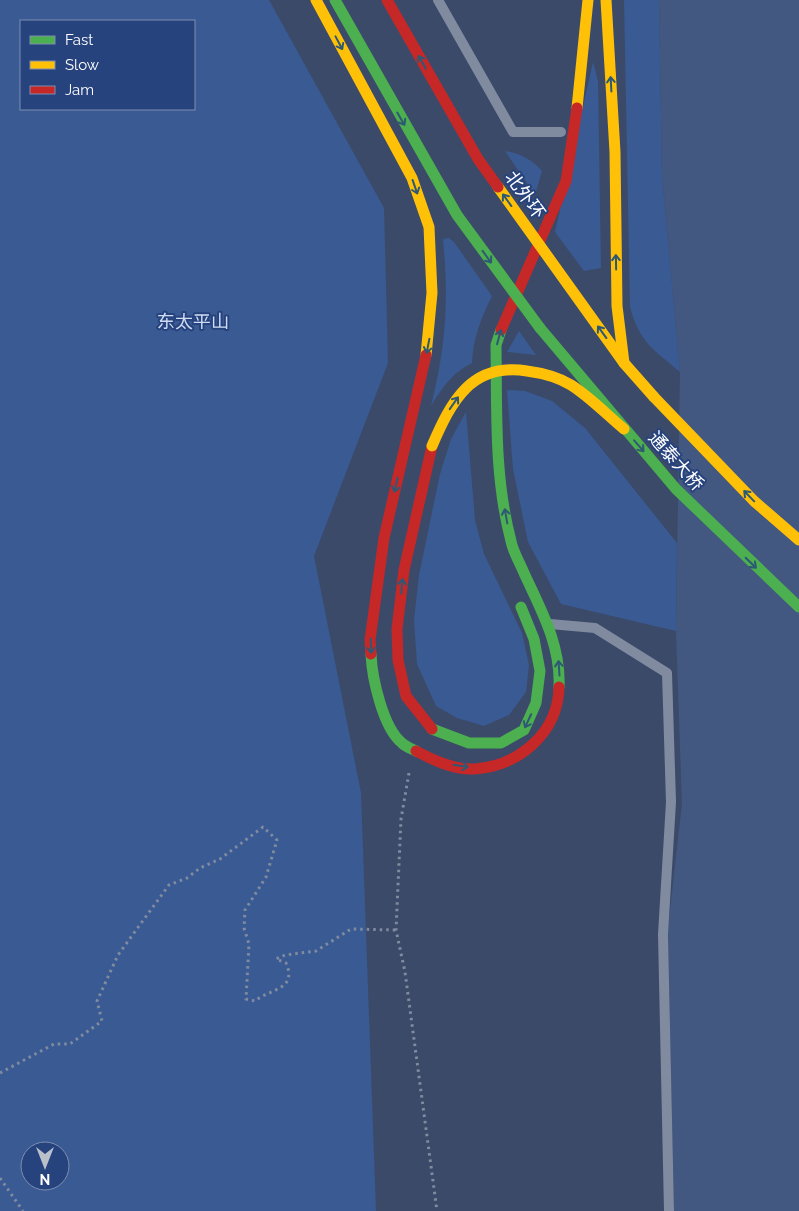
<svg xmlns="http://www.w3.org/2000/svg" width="799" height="1211" font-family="Raleway,'Noto Sans SC',sans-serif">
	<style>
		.green { fill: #3a5a93; fill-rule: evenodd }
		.water { fill: #435881 }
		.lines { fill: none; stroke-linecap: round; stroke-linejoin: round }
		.path { stroke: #808ba0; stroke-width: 3; stroke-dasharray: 2.5 4; stroke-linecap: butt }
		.lane { stroke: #808ba0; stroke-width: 10 }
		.fast { stroke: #4caf50; stroke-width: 11 }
		.slow { stroke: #ffc107; stroke-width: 11 }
		.jam { stroke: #c62828; stroke-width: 11 }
		.fast-bridge { stroke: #4caf50; stroke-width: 11 }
		.slow-bridge { stroke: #ffc107; stroke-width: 11 }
		.jam-bridge { stroke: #c62828; stroke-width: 11 }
		.oneway { stroke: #2e5974 }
		.labels { text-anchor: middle; stroke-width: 4; stroke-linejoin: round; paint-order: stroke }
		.street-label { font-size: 18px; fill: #fff; stroke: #27437d }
		.park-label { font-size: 18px; fill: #cfdcf4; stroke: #27437d }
	</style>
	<rect width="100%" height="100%" fill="#3b4a69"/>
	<g class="green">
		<path d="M0,0H269L384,208L388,363L314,556L361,793L376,1211H0ZM21,21H194V109H21ZM30,1151H60V1181H30Z"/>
		<path d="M624,0H659L662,174L680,372C653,349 640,343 630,307Z"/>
		<polygon points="593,62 598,81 601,268 584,271 555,232"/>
		<path d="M505,151C521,154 531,159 542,171L535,195Z"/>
		<path d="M449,238L454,242L492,296C481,318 473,339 472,363C452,373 443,387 431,406C446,345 449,300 443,239Z"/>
		<polygon points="519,331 536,355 507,352"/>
		<polygon points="507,390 525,391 552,401 585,428 677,543 676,631 561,604 528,542 513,469"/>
		<polygon points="466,412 475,520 484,554 522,633 529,665 526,692 509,715 484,726 457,718 436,706 417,664 414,620 419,575 440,474 451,439"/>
	</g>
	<polygon class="water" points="659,0 799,0 799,1211 674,1211 668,928 682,804 676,631 680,373 662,174"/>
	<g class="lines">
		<g class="path">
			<polyline points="409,773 401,819 396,930 405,972 437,1211"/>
			<path d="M0,1073L54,1044H70L102,1021L97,1001L118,955L169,885L187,878L200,868L220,859L263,827L277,840L266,877L245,910L244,928L249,944L246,999L255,1001C269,989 298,990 286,963L276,959L285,955L316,951L351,929L396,930"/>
			<polyline points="0,1178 23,1211"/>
		</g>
		<g class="lane">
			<polyline points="438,0 513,132 561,132"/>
			<polyline points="550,624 595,628 667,673 671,802 663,934 669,1211"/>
		</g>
		<g class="fast">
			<polyline points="540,328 676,489 799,607"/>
			<path d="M501,330L496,345C497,410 494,477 511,541C513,552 520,563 524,573C541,610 561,645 559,687"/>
			<path d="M371,654C372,678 383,728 402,743C406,747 412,749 416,751"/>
			<polyline points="432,729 469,743 501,743 524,730 536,703 540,671 534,639 521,607"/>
		</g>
		<g class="slow">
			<polyline points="316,0 412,178 429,227 432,293 426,355"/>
			<polyline points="606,0 615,152 617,306 624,363"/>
			<polyline points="577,108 588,0"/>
			<polyline points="654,397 754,501 799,540"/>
		</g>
		<g class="jam">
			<polyline points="501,330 566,181 577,108"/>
			<polyline points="432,446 404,570 397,629 398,660 406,696 432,729"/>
			<polyline points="371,654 370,640 384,538 426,355"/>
			<path d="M416,751C433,760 454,770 474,769C519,766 558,733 559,687"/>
		</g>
		<polyline class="fast-bridge" points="335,0 457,215 540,328"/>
		<g class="slow-bridge">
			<polyline points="498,187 624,363 654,397"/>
			<path d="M432,446C451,402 471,362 527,371C542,373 558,377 571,385C590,397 606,414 624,429"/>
		</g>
		<polyline class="jam-bridge" points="387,0 478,159 498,187"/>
	</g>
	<defs><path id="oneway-shaft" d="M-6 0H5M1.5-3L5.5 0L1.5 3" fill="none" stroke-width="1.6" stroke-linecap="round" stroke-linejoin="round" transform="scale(1.25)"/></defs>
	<g class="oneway">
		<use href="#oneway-shaft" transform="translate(339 43) rotate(62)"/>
		<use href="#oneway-shaft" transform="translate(422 62) rotate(-120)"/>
		<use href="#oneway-shaft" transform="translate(611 84) rotate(-93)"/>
		<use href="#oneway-shaft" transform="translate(401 119) rotate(60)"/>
		<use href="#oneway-shaft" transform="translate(415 187) rotate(71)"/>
		<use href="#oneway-shaft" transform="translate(507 200) rotate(-126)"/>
		<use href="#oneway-shaft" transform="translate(487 257) rotate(54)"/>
		<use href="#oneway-shaft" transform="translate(616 262) rotate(-91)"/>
		<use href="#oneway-shaft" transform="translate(602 332) rotate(-126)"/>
		<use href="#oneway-shaft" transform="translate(499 337) rotate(-75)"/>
		<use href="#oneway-shaft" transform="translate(428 346) rotate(101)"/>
		<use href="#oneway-shaft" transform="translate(454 403) rotate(-55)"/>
		<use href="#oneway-shaft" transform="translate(639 446) rotate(49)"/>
		<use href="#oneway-shaft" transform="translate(396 485) rotate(103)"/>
		<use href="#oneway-shaft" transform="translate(749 496) rotate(-134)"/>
		<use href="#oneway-shaft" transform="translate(506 516) rotate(-100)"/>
		<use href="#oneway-shaft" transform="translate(751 563) rotate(44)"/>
		<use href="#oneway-shaft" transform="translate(402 586) rotate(-84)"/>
		<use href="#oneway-shaft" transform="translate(371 646) rotate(88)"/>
		<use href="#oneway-shaft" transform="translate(559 668) rotate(-94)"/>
		<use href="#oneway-shaft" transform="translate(528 721) rotate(115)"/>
		<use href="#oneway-shaft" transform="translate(461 766) rotate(10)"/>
	</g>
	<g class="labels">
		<g class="street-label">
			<text transform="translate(525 195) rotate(54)" y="6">北外环</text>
			<text transform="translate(676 461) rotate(48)" y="6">通泰大桥</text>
		</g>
		<g class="park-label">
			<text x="193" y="328">东太平山</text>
		</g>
	</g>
	<rect x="20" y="20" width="175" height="90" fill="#27437d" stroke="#7d8eb1"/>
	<rect x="30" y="36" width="25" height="8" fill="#4caf50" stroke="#7d8eb1"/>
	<text x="65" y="45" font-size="15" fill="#ffffff">Fast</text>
	<rect x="30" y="61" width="25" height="8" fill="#ffc107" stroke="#7d8eb1"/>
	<text x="65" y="70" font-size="15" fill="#ffffff">Slow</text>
	<rect x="30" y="86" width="25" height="8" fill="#c62828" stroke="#7d8eb1"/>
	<text x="65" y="95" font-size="15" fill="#ffffff">Jam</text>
	<g transform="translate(45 1166) rotate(180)"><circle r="24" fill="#27437d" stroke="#7d8eb1"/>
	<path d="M0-4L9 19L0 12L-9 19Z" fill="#bac0ca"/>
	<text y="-8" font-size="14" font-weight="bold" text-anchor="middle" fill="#ffffff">N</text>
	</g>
</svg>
